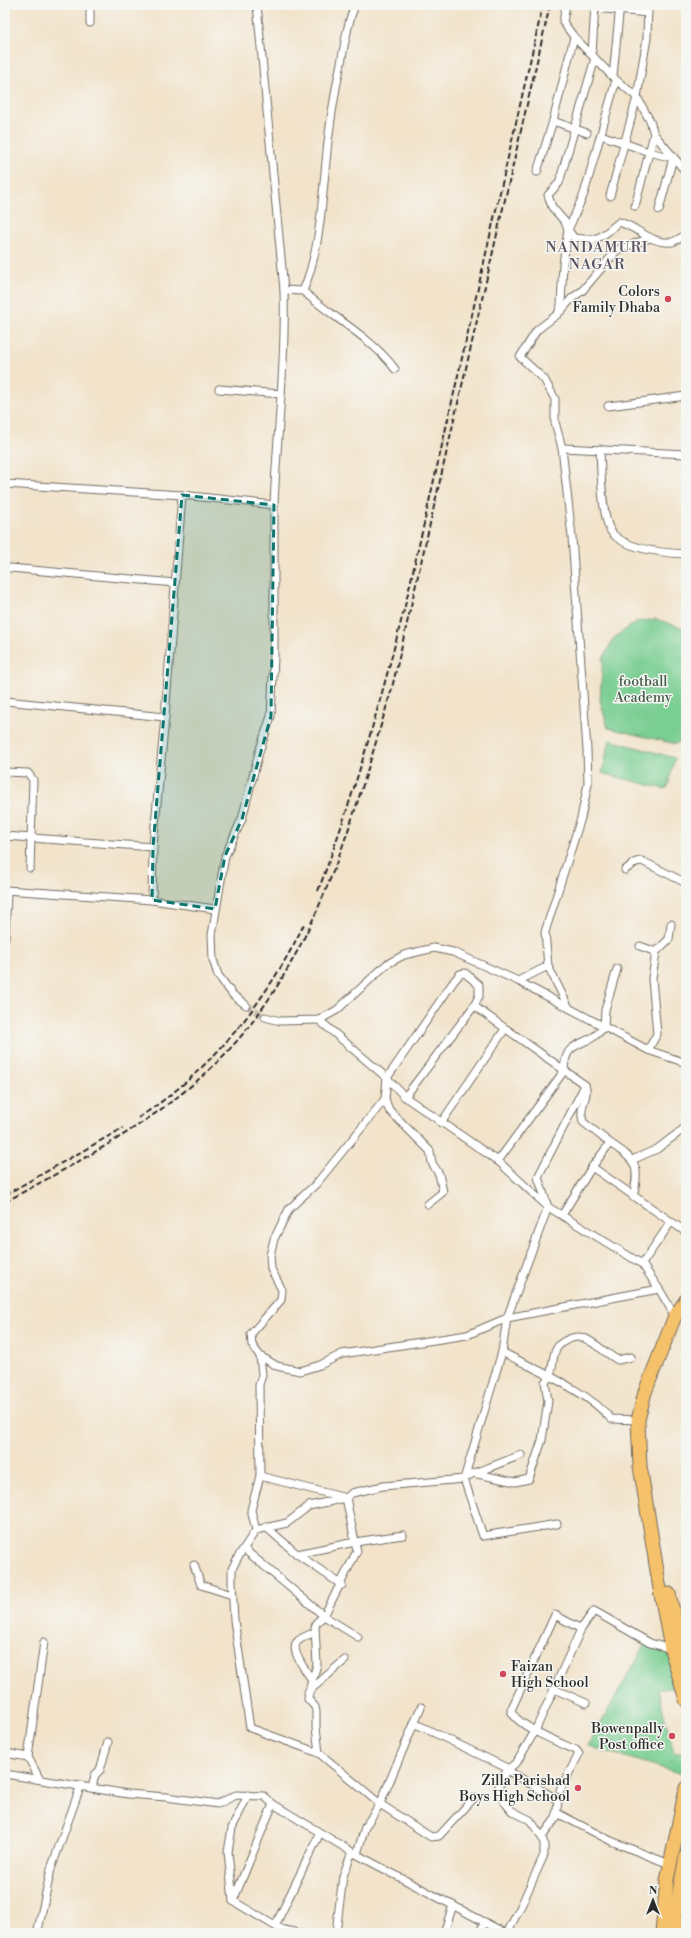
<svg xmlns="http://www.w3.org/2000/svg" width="691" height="1938" font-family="'Libre Bodoni',serif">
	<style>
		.green { fill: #79ce92; stroke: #527c5e }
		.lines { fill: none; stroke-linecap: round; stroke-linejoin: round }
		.street-tunnel { stroke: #cabeaa; stroke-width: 7; stroke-dasharray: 7 3.5; stroke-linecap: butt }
		.street-casing { stroke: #716b63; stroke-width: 9 }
		.highway-casing { stroke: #716b63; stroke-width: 15 }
		.street { stroke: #fff; stroke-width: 7 }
		.highway { stroke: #f5c16b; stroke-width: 13 }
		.rail { stroke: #2b2b2b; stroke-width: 2; stroke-dasharray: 6 3; stroke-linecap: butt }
		.marked { fill: #0f766e; fill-opacity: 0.2; stroke: #0f766e; stroke-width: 3; stroke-dasharray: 8 5; stroke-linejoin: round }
		.poi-dot { fill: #d1495b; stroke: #f6f6f2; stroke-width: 1.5 }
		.labels { text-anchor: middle; stroke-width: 3; stroke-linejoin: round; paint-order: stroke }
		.poi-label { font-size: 14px; fill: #2b2b2b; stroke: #f6f6f2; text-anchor: end }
		.park-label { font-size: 14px; fill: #425c4a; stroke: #f6f6f2 }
		.neighbourhood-label { font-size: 15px; letter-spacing: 1px; fill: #5c525f; stroke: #f6f6f2 }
	</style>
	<rect width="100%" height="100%" fill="#f6f6f2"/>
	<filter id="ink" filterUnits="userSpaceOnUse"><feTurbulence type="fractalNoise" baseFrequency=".025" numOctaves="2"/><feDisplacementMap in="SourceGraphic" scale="8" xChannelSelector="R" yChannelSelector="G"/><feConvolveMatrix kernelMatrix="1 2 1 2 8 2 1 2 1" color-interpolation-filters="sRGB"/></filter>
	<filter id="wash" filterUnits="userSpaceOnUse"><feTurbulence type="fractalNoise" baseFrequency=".012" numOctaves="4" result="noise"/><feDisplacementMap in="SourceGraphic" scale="16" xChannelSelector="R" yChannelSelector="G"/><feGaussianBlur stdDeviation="0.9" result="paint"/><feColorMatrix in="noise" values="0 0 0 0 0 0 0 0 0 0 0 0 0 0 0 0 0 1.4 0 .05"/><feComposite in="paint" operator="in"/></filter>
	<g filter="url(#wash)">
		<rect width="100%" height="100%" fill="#f2e3ca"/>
		<g class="green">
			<polygon points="656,619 686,629 686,738 676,744 608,728 600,700 603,658 614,638 636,622"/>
			<polygon points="610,740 675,758 668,787 664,789 602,773"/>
			<polygon points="645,1645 669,1652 677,1687 658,1690 674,1754 686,1752 686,1775 588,1746"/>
		</g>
	</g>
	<g filter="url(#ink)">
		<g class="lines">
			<polyline class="street-tunnel" points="246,1005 265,1017"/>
			<g class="street-casing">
				<g id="street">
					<polyline points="257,5 284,290"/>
					<polyline points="566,5 563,22 574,37 616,80 637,97 650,121 654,134 686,172"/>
					<polyline points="595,8 648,13"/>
					<polyline points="90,23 90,5"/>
					<polyline points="592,54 595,5"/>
					<polyline points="613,76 620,5"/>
					<path d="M616,80L584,194L568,230L574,238C599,241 601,238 619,222C636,226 652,245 672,242C676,241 682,237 686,234"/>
					<polyline points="553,121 587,133"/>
					<polyline points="601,135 649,152 673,158 659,210"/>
					<polyline points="537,172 553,121 574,37"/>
					<polyline points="610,196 637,97 647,38 648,5"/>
					<polyline points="635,206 654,134"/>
					<path d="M303,291C333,318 371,337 395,369"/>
					<polyline points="561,311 572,298 582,291 617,250 650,238"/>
					<polyline points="219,389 281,394"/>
					<polyline points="608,406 686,396"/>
					<polyline points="562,448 686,454"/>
					<path d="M600,449C601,467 601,522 613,534C628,550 665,553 686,554"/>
					<polyline points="5,484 182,495 165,717"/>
					<polyline points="182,495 274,505 274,657 271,716 259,752 242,819 225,856 212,935 213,960 218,975 233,995 246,1005"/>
					<path d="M274,505C277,433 286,362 284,290L303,291C319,253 321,213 325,172C328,134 334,95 342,58C345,40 348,22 355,5"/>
					<polyline points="10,568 175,583"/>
					<polyline points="5,701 165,717 153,847"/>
					<polyline points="5,772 28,773 33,780 30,868"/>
					<polyline points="5,836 153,847 152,900"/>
					<polyline points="625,870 636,862 642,861 686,883"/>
					<polyline points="5,890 152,900 215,909"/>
					<polyline points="5,937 7,891"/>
					<polyline points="640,946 656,952 652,979 657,1034 648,1050"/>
					<polyline points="656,952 669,939 671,924"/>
					<polyline points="548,966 545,932 581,818 588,784 587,750 572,537 562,448 555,422 555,399 544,379 520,357 537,330 558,314 561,305 563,264 568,230 565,222 552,207 548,195 559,183 595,58"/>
					<polyline points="518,981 548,966 569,1008"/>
					<polyline points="474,1006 585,1085 538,1177 548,1207 642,1264 659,1289"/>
					<polyline points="265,1017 280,1021 319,1020 337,1010 387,964 404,955 434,948 453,952 518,981 648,1050 686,1063"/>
					<polyline points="319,1020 387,1078 405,1097 498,1161 548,1207 507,1318 502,1352 464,1479 383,1486 352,1493 346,1498 309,1506 287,1523 256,1530 238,1557 232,1569 232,1582 234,1620 250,1728 319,1753 380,1804 431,1837 439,1836 474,1798"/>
					<path d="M585,1085C590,1098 578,1104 583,1122L610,1143L592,1167"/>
					<polyline points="405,1097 474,1006 479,996 479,985 465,973 460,974 454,981 387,1078 385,1099 316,1184 289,1209 274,1239 270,1255 271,1269 282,1290 281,1300 251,1334 252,1345 260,1356 277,1366 300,1371 320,1365 342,1354 467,1335 507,1318 659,1289 675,1316"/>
					<polyline points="385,1099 389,1110 430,1151 432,1163 439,1174 443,1192 428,1204"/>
					<polyline points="441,1123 505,1029"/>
					<path d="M610,1143C637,1161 640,1165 633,1197"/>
					<polyline points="632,1160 657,1149 686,1127"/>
					<path d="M498,1161L564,1071C565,1047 573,1047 592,1038C596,1035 601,1031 604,1027L605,1010L617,969"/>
					<polyline points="562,1215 592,1167 686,1232"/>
					<polyline points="642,1264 671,1222"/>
					<path d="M502,1352C536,1370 588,1391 611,1419L638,1420"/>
					<polyline points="475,1473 521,1455"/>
					<polyline points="260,1476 346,1498 355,1542 403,1535"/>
					<path d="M557,1524L483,1536L464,1479L473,1473L515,1482L529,1479L542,1440L548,1401L545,1382C559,1369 545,1348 569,1339C574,1337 579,1336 584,1338C596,1343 606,1354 618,1360L631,1357"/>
					<polyline points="266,1527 297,1554 342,1585"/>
					<polyline points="256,1530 251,1510 260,1476 259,1385 262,1375 260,1356"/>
					<polyline points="244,1549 324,1616 357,1551 355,1542 297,1554"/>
					<polyline points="194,1565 201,1585 232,1595"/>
					<path d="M312,1680C307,1672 288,1649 298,1641C302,1637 309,1635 315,1632"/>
					<polyline points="554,1689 586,1703"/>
					<polyline points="308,1692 345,1660"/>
					<polyline points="414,1723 509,1769"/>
					<polyline points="5,1753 28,1757"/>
					<polyline points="319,1753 316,1727 316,1712 315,1707 308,1699 310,1687 317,1665 315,1627 317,1622 324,1616 358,1637"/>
					<polyline points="507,1770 558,1800 556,1818 542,1837"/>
					<polyline points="5,1774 128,1794 166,1797 218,1804 236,1795 264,1796 273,1804 352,1852 505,1933"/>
					<polyline points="39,1778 28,1757 44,1642"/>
					<polyline points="92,1788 95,1775 100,1770 108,1742"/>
					<path d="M560,1790L579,1754L576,1750C562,1744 514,1725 511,1710L555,1615L581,1629"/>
					<polyline points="273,1804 233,1901 275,1926"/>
					<polyline points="557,1813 611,1841 672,1865"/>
					<polyline points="357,1854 365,1827 380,1804 421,1707"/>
					<polyline points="233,1901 228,1852 232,1828 248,1795"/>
					<polyline points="38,1930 51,1869 81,1785"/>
					<polyline points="300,1933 284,1930 275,1926 320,1833"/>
					<polyline points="336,1933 343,1876 352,1852"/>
					<polyline points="444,1933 453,1905"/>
					<polyline points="479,1933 485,1922"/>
					<polyline points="507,1933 521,1906 544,1855 544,1844 542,1837 530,1820 512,1811 502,1799 498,1789 507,1770 517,1762 535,1731 581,1629 594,1611 650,1643 671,1649"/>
				</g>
			</g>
			<g class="highway-casing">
				<g id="highway">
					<polyline points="686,1300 675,1316 645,1392 638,1420 640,1466 659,1583 671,1649 686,1700"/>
					<polyline points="669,1594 686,1666"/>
					<polyline points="662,1933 667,1880 686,1788"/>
					<polyline points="675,1933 676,1909 686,1856"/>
				</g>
			</g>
			<use href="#street" class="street"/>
			<use href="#highway" class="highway"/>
			<g class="rail">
				<path d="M318,891C354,797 381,700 406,602L543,5"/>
				<path d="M138,1118C211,1071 268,1000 305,922"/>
				<polyline points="5,1195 123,1128"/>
				<path d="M5,1202C72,1165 141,1130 199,1079C311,982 351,825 392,688L550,5"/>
			</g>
		</g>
	</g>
	<path class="marked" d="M182,495L274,505L271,716L242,819L225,856L215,909L152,900L153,847Z"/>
	<g class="poi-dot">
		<circle cx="668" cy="299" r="4"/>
		<circle cx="503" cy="1674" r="4"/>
		<circle cx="672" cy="1736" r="4"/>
		<circle cx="578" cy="1788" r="4"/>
	</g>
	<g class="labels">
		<g class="poi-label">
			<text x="660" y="296">Colors<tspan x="660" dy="16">Family Dhaba</tspan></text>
			<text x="511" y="1671" text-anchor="start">Faizan<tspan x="511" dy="16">High School</tspan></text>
			<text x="664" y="1733">Bowenpally<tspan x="664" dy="16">Post office</tspan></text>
			<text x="570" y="1785">Zilla Parishad<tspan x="570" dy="16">Boys High School</tspan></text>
		</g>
		<g class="park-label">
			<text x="643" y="686">football<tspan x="643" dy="16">Academy</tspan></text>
		</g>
		<g class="neighbourhood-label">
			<text x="597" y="252">NANDAMURI<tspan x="597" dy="17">NAGAR</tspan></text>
		</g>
	</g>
	<rect width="691" height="1938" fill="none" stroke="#f6f6f2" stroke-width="20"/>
	<g transform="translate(653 1900)" stroke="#f6f6f2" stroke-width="3" paint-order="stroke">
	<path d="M0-3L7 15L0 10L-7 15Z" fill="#2b2b2b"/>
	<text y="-6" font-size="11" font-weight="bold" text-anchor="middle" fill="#2b2b2b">N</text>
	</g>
</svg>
